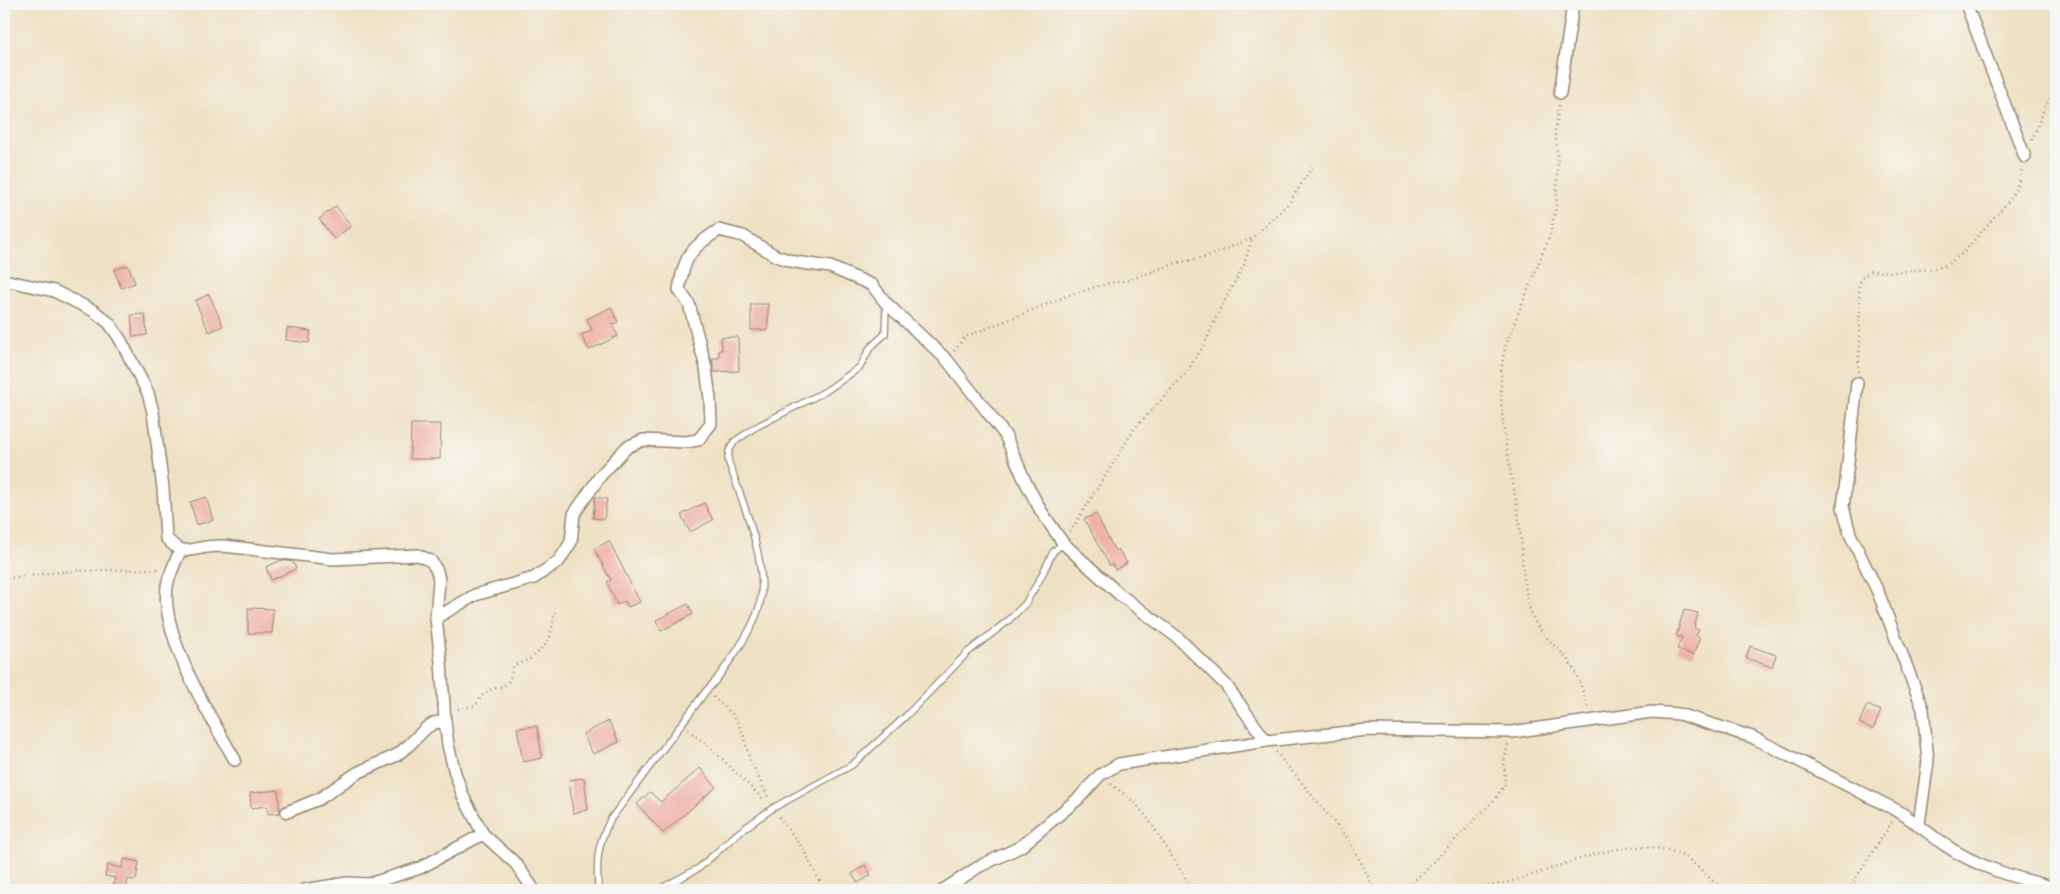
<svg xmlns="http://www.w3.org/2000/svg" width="2060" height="894" font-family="Mali,sans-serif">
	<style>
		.building { fill: #efb2a9 }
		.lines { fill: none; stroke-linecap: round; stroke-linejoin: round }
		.lane-casing { stroke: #958671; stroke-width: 8 }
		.street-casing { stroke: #958671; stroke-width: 14 }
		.path { stroke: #958671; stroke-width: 2.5; stroke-dasharray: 1 4; stroke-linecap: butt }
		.lane { stroke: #fff; stroke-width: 5.5 }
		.street { stroke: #fff; stroke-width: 11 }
	</style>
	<rect width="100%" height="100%" fill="#f6f6f2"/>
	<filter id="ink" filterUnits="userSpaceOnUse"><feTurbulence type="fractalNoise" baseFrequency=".02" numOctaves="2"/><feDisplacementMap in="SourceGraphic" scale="10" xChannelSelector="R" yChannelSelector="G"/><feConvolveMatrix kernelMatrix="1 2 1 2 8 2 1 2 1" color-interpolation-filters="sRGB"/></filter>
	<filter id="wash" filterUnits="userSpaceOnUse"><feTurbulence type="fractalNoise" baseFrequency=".0096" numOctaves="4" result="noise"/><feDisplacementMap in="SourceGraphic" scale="20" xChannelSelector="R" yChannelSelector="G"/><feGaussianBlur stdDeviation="1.12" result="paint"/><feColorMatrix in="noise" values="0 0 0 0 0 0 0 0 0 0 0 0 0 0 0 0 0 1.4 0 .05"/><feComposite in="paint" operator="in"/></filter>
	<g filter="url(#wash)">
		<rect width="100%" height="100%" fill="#efe1c4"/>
		<g id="blocks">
			<g class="building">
				<polygon points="336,206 351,226 334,239 319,219"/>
				<polygon points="128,265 135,283 121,288 114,270"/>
				<polygon points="209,294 223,326 209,332 195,301"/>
				<rect x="751" y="304" width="17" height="26"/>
				<polygon points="611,307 618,322 612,325 618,336 589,350 581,335 592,330 587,319"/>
				<polygon points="145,314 147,335 133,337 131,315"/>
				<polygon points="287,328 311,331 309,343 286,340"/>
				<polygon points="721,337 738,337 739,371 714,372 712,358 719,358 719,350 722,350"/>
				<polygon points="411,424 441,424 440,459 410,459"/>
				<polygon points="206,497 213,520 197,525 190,502"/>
				<polygon points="595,497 607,499 604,519 593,518"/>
				<polygon points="704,503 713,520 690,532 681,515"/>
				<polygon points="1096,514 1115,551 1118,549 1127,563 1115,570 1112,564 1110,566 1084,519"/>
				<polygon points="609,541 640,602 628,607 625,601 617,605 607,582 611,580 594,549"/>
				<polygon points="282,560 293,562 296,569 271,580 266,567"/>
				<polygon points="688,604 693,614 661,631 656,620"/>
				<polygon points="248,608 273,609 272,633 248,633"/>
				<polygon points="1684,610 1698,613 1694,628 1699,630 1696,636 1700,638 1693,655 1677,649 1682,637 1676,636"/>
				<polygon points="1750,646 1776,655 1772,667 1746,658"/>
				<polygon points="1867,705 1881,711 1873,729 1859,723"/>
				<polygon points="609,721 619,742 593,754 583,734"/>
				<polygon points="537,726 542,758 523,762 517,728"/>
				<polygon points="700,768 716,787 663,833 637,804 650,792 661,802"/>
				<polygon points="584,778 588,810 573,813 569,780"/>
				<polygon points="278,790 280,813 268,814 267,806 251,808 250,793"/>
				<polygon points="124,859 139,862 136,880 128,879 126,890 113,890 115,878 105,876 108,865 122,868"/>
				<polygon points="865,865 871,875 858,883 852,874"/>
			</g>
		</g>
	</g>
	<g filter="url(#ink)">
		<use href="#blocks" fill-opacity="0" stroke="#958671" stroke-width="1"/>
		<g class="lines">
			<g class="lane-casing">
				<g id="lane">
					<path d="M598,890C597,860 596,848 610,820L706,691C717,681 725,667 734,655C745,639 755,623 760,604C769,563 741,498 728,460L729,451L734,442L754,428L826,391L860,367L870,348L885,334L886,305"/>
					<polyline points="658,890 699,868 738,833 773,808 852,765 906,716 968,652 1009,620 1025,604 1040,579 1053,552 1063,543"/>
				</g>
			</g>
			<g class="street-casing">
				<g id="street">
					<polyline points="1966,4 2025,157"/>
					<polyline points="1560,93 1573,4"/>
					<path d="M4,280L54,291L94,311L109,323L120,339L148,393L153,412L163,488L166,538C183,556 186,550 207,547C212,546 218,546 224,546L333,559L418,555L431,561L437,571L439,580L436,618L441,662L445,721L448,745L455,773L463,796L483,834L516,864L534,890"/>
					<polyline points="1857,383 1843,507 1850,534 1878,592 1923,709 1928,761 1919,824"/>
					<path d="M180,550C176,562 169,574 167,586C160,636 211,718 235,760"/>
					<path d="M436,618L475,595L534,578L559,561L571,542L574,514L601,475L627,447L643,440L686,442L698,440L711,424L710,399L706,368L689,304L679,290C684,257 690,248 719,230L743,236L776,256L795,262L830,267L872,285L886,303L947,360L986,410L1005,435L1025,481L1041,511L1063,543L1119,594L1177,637L1226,685L1266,741"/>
					<polyline points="287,812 319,799 357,773 397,755 409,745 426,728 434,723 445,721"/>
					<polyline points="304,890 347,883 369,884 385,879 420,868 483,834"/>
					<path d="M943,890L980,866L1020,847L1079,798L1100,775L1119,764L1266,741L1367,730L1512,732L1652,712L1679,714L1752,737L1898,811C1914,821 1927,832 1942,843C1976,867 2016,878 2056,888"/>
				</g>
			</g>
			<g class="path">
				<path d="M1559,105L1555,131L1558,162L1556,208L1550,235L1506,344C1491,397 1513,474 1520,528C1523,557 1522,600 1537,625C1545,638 1558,648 1567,659C1578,673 1583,691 1588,708"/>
				<polyline points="2032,140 2045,107 2056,90"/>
				<polyline points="954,351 965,337 1072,294 1106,284 1128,280 1177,263 1207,257 1252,238 1289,203 1312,167"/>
				<polyline points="1858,372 1860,338 1859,286 1861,279 1870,271 1894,272 1933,269 1947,265 1963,253 2011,198 2017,187 2022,169"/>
				<polyline points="1070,532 1135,428 1186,373 1205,343 1219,311 1244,265 1252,238"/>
				<polyline points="7,578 71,571 159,569"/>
				<polyline points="713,697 734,716 743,733 750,760 769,799"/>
				<path d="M458,709L475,706L484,693C501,683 508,694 513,666L530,659L545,645L550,637L555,612"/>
				<polyline points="688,730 710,747 765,801"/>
				<polyline points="1276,752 1349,840 1375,890"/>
				<polyline points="1111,784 1134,802 1147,817 1193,890"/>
				<polyline points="779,817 803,849 824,890"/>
				<path d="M1403,889C1434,886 1464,890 1494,885C1551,876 1625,827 1682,856C1695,862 1711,880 1723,890"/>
				<polyline points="1404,889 1425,871 1496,798 1505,784 1504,763 1508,743"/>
				<polyline points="1848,890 1892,822"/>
			</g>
			<use href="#lane" class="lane"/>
			<use href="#street" class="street"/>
		</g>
	</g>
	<rect width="2060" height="894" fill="none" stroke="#f6f6f2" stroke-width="20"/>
</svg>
